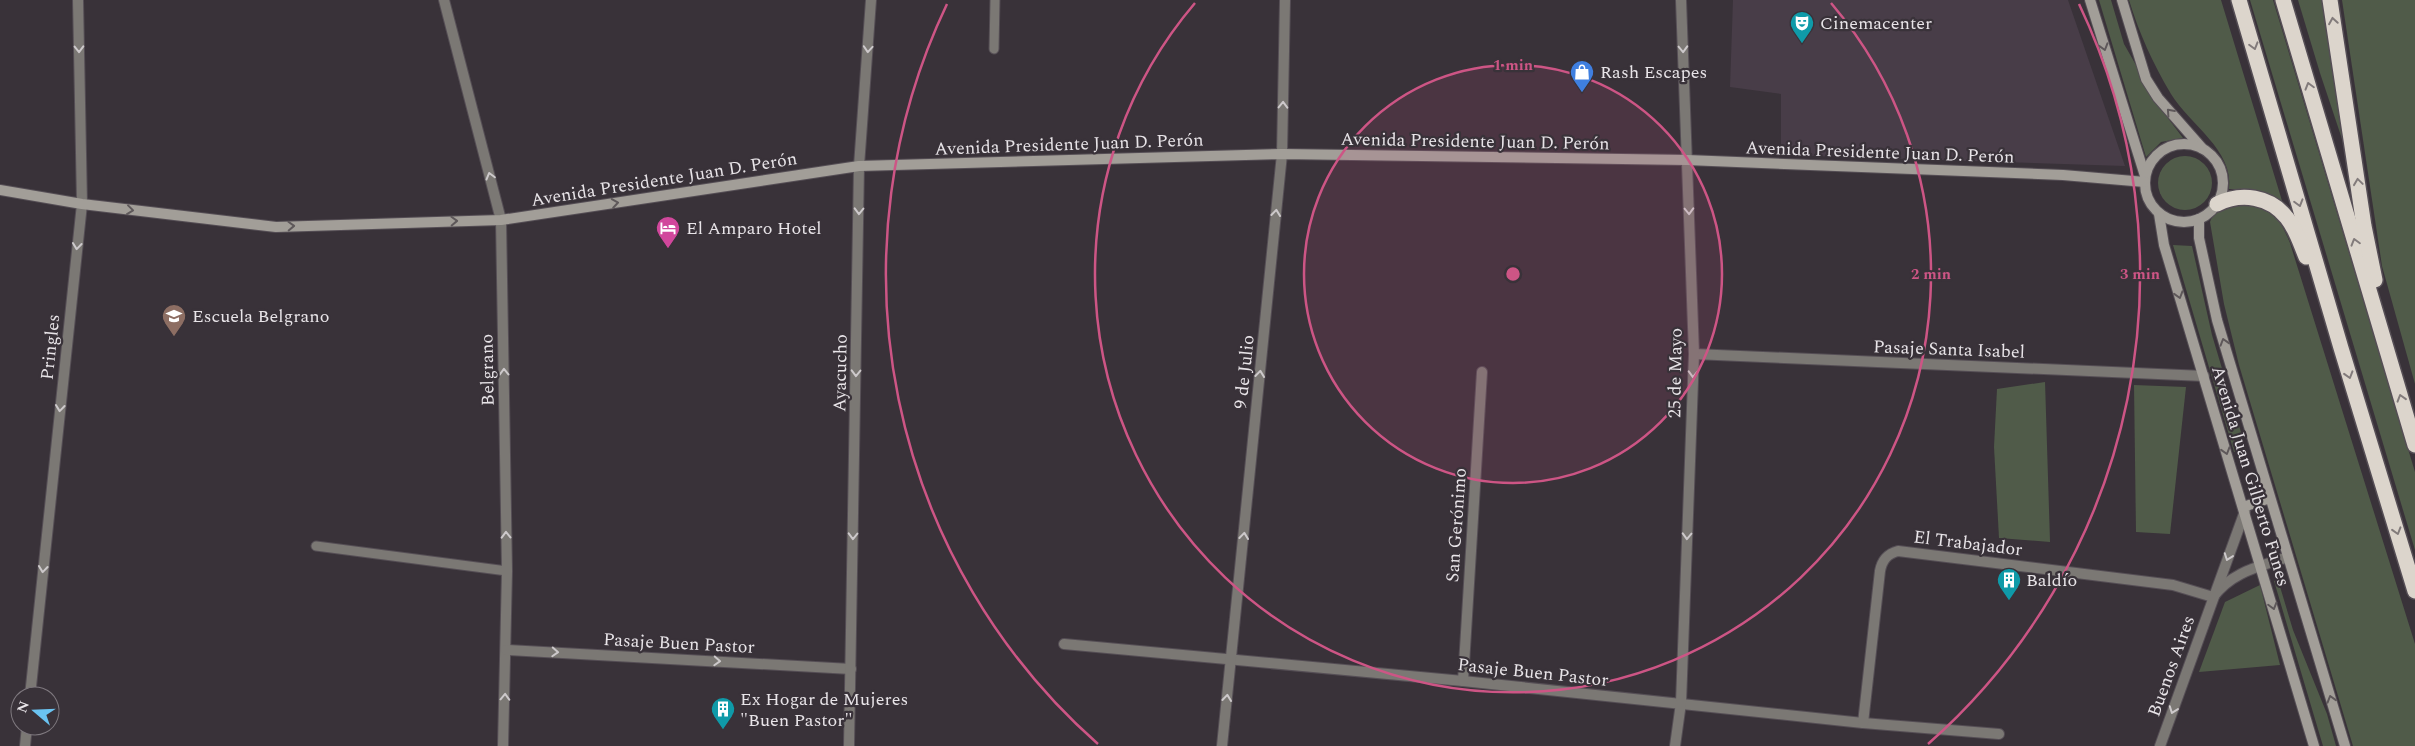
<svg xmlns="http://www.w3.org/2000/svg" width="2415" height="746" font-family="Spectral,serif">
	<style>
		.built { fill: #483d48 }
		.green { fill: #505b49 }
		.lines { fill: none; stroke-linecap: round; stroke-linejoin: round }
		.lane-casing { stroke: #554e55; stroke-width: 11 }
		.street-casing { stroke: #554e55; stroke-width: 12 }
		.secondary-casing { stroke: #554e55; stroke-width: 12 }
		.highway-casing { stroke: #554e55; stroke-width: 18 }
		.lane { stroke: #7b7874; stroke-width: 9 }
		.street { stroke: #7b7874; stroke-width: 10 }
		.secondary { stroke: #a29e98; stroke-width: 10 }
		.highway { stroke: #dcd5cc; stroke-width: 15 }
		.oneway { stroke: #827b7b }
		.oneway2 { stroke: #5e585a }
		.oneway3 { stroke: #cdc9cb }
		.ring { fill: none; stroke: #cd5585; stroke-width: 2.5 }
		.labels { text-anchor: middle; stroke-width: 4.5; stroke-linejoin: round; paint-order: stroke }
		.poi-label { font-size: 18px; fill: #e8e4e8; stroke: #393239; text-anchor: start }
		.street-label { font-size: 18px; fill: #e8e4e8; stroke: #393239 }
		.centre { fill: #cd5585; stroke: #393239; stroke-width: 2.5 }
		.ring-label { font-size: 15px; text-anchor: middle; font-weight: bold; fill: #cd5585; stroke: #393239; stroke-width: 4.5; stroke-linejoin: round; paint-order: stroke }
	</style>
	<rect width="100%" height="100%" fill="#393239"/>
	<polygon class="built" points="1733,0 2068,0 2125,166 1781,155 1781,94 1730,87"/>
	<g class="green">
		<polygon points="2099,0 2111,0 2124,44 2161,109 2183,138 2161,142 2146,157"/>
		<path d="M2129,0H2221L2283,204C2264,195 2250,188 2229,189C2234,150 2189,124 2171,94C2153,64 2139,33 2129,0Z"/>
		<polygon points="2250,0 2273,0 2415,472 2415,550"/>
		<polygon points="2298,0 2322,0 2337,72 2348,157 2320,73"/>
		<polygon points="2342,0 2415,0 2415,384 2382,266"/>
		<circle cx="2185" cy="183" r="27"/>
		<path d="M2238,204C2271,204 2278,214 2290,243L2415,644V746H2353L2239,365L2224,304L2210,222C2215,209 2225,208 2238,204Z"/>
		<polygon points="2173,245 2192,246 2212,335 2246,449 2234,452"/>
		<polygon points="2045,382 2050,542 1999,538 1994,447 1997,389"/>
		<polygon points="2134,385 2186,387 2170,534 2136,532"/>
		<polygon points="2278,580 2293,630 2327,714 2336,746 2323,746 2274,581"/>
		<polygon points="2260,585 2280,665 2199,672 2225,602"/>
	</g>
	<g class="lines">
		<g class="lane-casing">
			<g id="lane">
				<polyline points="994,49 995,0"/>
				<polyline points="316,546 507,571"/>
			</g>
		</g>
		<g class="street-casing">
			<g id="street">
				<polyline points="444,0 501,220 507,571 503,746"/>
				<polyline points="1694,354 2204,376"/>
				<polyline points="1064,644 1463,681 1863,723 1999,734"/>
				<polyline points="506,650 851,669"/>
				<polyline points="1463,681 1482,372"/>
				<polyline points="30,696 82,204 78,0"/>
				<path d="M1863,723L1880,571C1882,560 1887,554 1898,551L2173,585L2213,597C2233,571 2259,567 2288,557"/>
				<polyline points="25,746 27,726"/>
				<polyline points="849,746 859,166 871,0"/>
				<polyline points="1222,746 1282,154 1285,0"/>
				<polyline points="1675,746 1681,703 1694,354 1681,0"/>
				<polyline points="2160,746 2245,511"/>
			</g>
		</g>
		<g class="secondary-casing">
			<g id="secondary">
				<polyline points="2090,0 2145,176"/>
				<polyline points="2122,0 2146,79 2158,98 2202,148"/>
				<circle cx="2184" cy="183" r="39"/>
				<polyline points="0,190 82,204 276,227 501,220 859,166 1282,154 1687,160 2063,175 2145,182"/>
				<polyline points="2159,214 2164,245 2314,746"/>
				<polyline points="2199,219 2199,238 2217,320 2345,746"/>
				<polyline points="2243,507 2270,498"/>
			</g>
		</g>
		<g class="highway-casing">
			<g id="highway">
				<polyline points="2239,0 2341,348 2415,591"/>
				<polyline points="2283,0 2415,445"/>
				<polyline points="2330,0 2364,226 2375,280"/>
				<path d="M2217,204C2241,192 2270,196 2287,218C2296,229 2300,243 2306,257"/>
			</g>
		</g>
		<use href="#lane" class="lane"/>
		<use href="#street" class="street"/>
		<use href="#secondary" class="secondary"/>
		<use href="#highway" class="highway"/>
	</g>
	<defs><path id="oneway-chevron" d="M-2-3.5L2.5 0L-2 3.5" fill="none" stroke-width="1.6" stroke-linecap="round" stroke-linejoin="round" transform="scale(1.25)"/></defs>
	<g class="oneway">
		<use href="#oneway-chevron" transform="translate(2333 21) rotate(-99)"/>
		<use href="#oneway-chevron" transform="translate(2254 46) rotate(74)"/>
		<use href="#oneway-chevron" transform="translate(2309 86) rotate(-106)"/>
		<use href="#oneway-chevron" transform="translate(2358 182) rotate(-98)"/>
		<use href="#oneway-chevron" transform="translate(2299 203) rotate(74)"/>
		<use href="#oneway-chevron" transform="translate(2355 242) rotate(-106)"/>
		<use href="#oneway-chevron" transform="translate(2349 375) rotate(73)"/>
		<use href="#oneway-chevron" transform="translate(2401 398) rotate(-107)"/>
		<use href="#oneway-chevron" transform="translate(2397 531) rotate(73)"/>
	</g>
	<g class="oneway2">
		<use href="#oneway-chevron" transform="translate(2104 47) rotate(73)"/>
		<use href="#oneway-chevron" transform="translate(2170 112) rotate(-132)"/>
		<use href="#oneway-chevron" transform="translate(615 203) rotate(-9)"/>
		<use href="#oneway-chevron" transform="translate(130 210) rotate(7)"/>
		<use href="#oneway-chevron" transform="translate(454 221) rotate(-2)"/>
		<use href="#oneway-chevron" transform="translate(291 226) rotate(-2)"/>
		<use href="#oneway-chevron" transform="translate(2179 295) rotate(73)"/>
		<use href="#oneway-chevron" transform="translate(2224 342) rotate(-107)"/>
		<use href="#oneway-chevron" transform="translate(2226 451) rotate(73)"/>
		<use href="#oneway-chevron" transform="translate(2273 606) rotate(74)"/>
		<use href="#oneway-chevron" transform="translate(2331 699) rotate(-107)"/>
	</g>
	<g class="oneway3">
		<use href="#oneway-chevron" transform="translate(79 49) rotate(89)"/>
		<use href="#oneway-chevron" transform="translate(868 49) rotate(94)"/>
		<use href="#oneway-chevron" transform="translate(1683 49) rotate(88)"/>
		<use href="#oneway-chevron" transform="translate(1283 105) rotate(-89)"/>
		<use href="#oneway-chevron" transform="translate(490 176) rotate(-105)"/>
		<use href="#oneway-chevron" transform="translate(859 211) rotate(91)"/>
		<use href="#oneway-chevron" transform="translate(1689 211) rotate(88)"/>
		<use href="#oneway-chevron" transform="translate(1276 213) rotate(-84)"/>
		<use href="#oneway-chevron" transform="translate(77 246) rotate(96)"/>
		<use href="#oneway-chevron" transform="translate(504 372) rotate(-91)"/>
		<use href="#oneway-chevron" transform="translate(856 373) rotate(91)"/>
		<use href="#oneway-chevron" transform="translate(1260 374) rotate(-84)"/>
		<use href="#oneway-chevron" transform="translate(1693 374) rotate(92)"/>
		<use href="#oneway-chevron" transform="translate(60 408) rotate(96)"/>
		<use href="#oneway-chevron" transform="translate(506 535) rotate(-91)"/>
		<use href="#oneway-chevron" transform="translate(853 536) rotate(91)"/>
		<use href="#oneway-chevron" transform="translate(1244 536) rotate(-84)"/>
		<use href="#oneway-chevron" transform="translate(1687 536) rotate(92)"/>
		<use href="#oneway-chevron" transform="translate(2228 557) rotate(110)"/>
		<use href="#oneway-chevron" transform="translate(43 569) rotate(96)"/>
		<use href="#oneway-chevron" transform="translate(555 652) rotate(3)"/>
		<use href="#oneway-chevron" transform="translate(717 661) rotate(3)"/>
		<use href="#oneway-chevron" transform="translate(505 697) rotate(-88)"/>
		<use href="#oneway-chevron" transform="translate(1227 698) rotate(-84)"/>
		<use href="#oneway-chevron" transform="translate(2173 710) rotate(110)"/>
	</g>
	<circle cx="1513" cy="274" r="209" fill="#cd5585" fill-opacity=".12"/>
	<g class="ring">
		<circle cx="1513" cy="274" r="209"/>
		<path d="M1831 3A418 418 0 1 1 1195 3"/>
		<path d="M1098 744A627 627 0 0 1 947 4M2079 4A627 627 0 0 1 1928 744"/>
	</g>
	<defs>
		<g id="theatre-pin" transform="scale(1.25)"><path d="M0 17L-7.5 6A9.5 9.5 0 1 1 7.5 6Z" fill="#0f9aa8" stroke="#393239"/><path d="M-5-5.5Q0-4 5-5.5V0Q5 5 0 6Q-5 5-5 0ZM-3.3-2.5H-1v1.5H-3.3ZM1-2.5H3.3v1.5H1ZM-2.8 1Q0 5.5 2.8 1Z" fill="#fff"/></g>
		<g id="shop-pin" transform="scale(1.25)"><path d="M0 17L-7.5 6A9.5 9.5 0 1 1 7.5 6Z" fill="#3f7fe0" stroke="#393239"/><path d="M-5-2.5h2.3a2.7 3.5 0 0 1 5.4 0H5L5.5 6h-11ZM-1.5-2.5h3a1.5 2.3 0 0 0-3 0Z" fill="#fff"/></g>
		<g id="hotel-pin" transform="scale(1.25)"><path d="M0 17L-7.5 6A9.5 9.5 0 1 1 7.5 6Z" fill="#d1479c" stroke="#393239"/><path d="M-6-4.5h1.5V1H6V5H4.5V3h-9V5H-6ZM-4 0a1.8 1.8 0 1 1 3.6 0ZM.5 0V-2.5h3Q6-2.5 6 0Z" fill="#fff"/></g>
		<g id="school-pin" transform="scale(1.25)"><path d="M0 17L-7.5 6A9.5 9.5 0 1 1 7.5 6Z" fill="#8d6e63" stroke="#393239"/><path d="M0-5L7-2L0 1L-7-2ZM-4 1L0 2.5L4 1V4Q0 6-4 4Z" fill="#fff"/></g>
		<g id="building-pin" transform="scale(1.25)"><path d="M0 17L-7.5 6A9.5 9.5 0 1 1 7.5 6Z" fill="#0f9aa8" stroke="#393239"/><path d="M-4-6H4V6H1V3H-1V6H-4ZM-2.5-4.3h1.7v1.8h-1.7ZM.8-4.3h1.7v1.8H.8ZM-2.5-1h1.7V.8h-1.7ZM.8-1h1.7V.8H.8Z" fill="#fff"/></g>
	</defs>
	<g fill-rule="evenodd">
		<use href="#theatre-pin" x="1802" y="23"/>
		<use href="#shop-pin" x="1582" y="72"/>
		<use href="#hotel-pin" x="668" y="228"/>
		<use href="#school-pin" x="174" y="316"/>
		<use href="#building-pin" x="2009" y="580"/>
		<use href="#building-pin" x="723" y="709"/>
	</g>
	<g class="labels">
		<g class="poi-label">
			<text x="1820" y="29">Cinemacenter</text>
			<text x="1600" y="78">Rash Escapes</text>
			<text x="686" y="234">El Amparo Hotel</text>
			<text x="192" y="322">Escuela Belgrano</text>
			<text x="2026" y="586">Baldío</text>
			<text x="740" y="705">Ex Hogar de Mujeres<tspan x="740" dy="21">"Buen Pastor"</tspan></text>
		</g>
		<g class="street-label">
			<text transform="translate(1475 141) rotate(1)" y="6">Avenida Presidente Juan D. Perón</text>
			<text transform="translate(1069 144) rotate(-2)" y="6">Avenida Presidente Juan D. Perón</text>
			<text transform="translate(1880 152) rotate(2)" y="6">Avenida Presidente Juan D. Perón</text>
			<text transform="translate(664 179) rotate(-9)" y="6">Avenida Presidente Juan D. Perón</text>
			<text transform="translate(50 347) rotate(-84)" y="6">Pringles</text>
			<text transform="translate(1949 349) rotate(2)" y="6">Pasaje Santa Isabel</text>
			<text transform="translate(487 370) rotate(-91)" y="6">Belgrano</text>
			<text transform="translate(1244 372) rotate(-84)" y="6">9 de Julio</text>
			<text transform="translate(840 373) rotate(-89)" y="6">Ayacucho</text>
			<text transform="translate(1675 373) rotate(-89)" y="6">25 de Mayo</text>
			<text transform="translate(2251 476) rotate(73)" y="6">Avenida Juan Gilberto Funes</text>
			<text transform="translate(1456 525) rotate(-86)" y="6">San Gerónimo</text>
			<text transform="translate(1968 543) rotate(7)" y="6">El Trabajador</text>
			<text transform="translate(679 643) rotate(3)" y="6">Pasaje Buen Pastor</text>
			<text transform="translate(2171 666) rotate(-70)" y="6">Buenos Aires</text>
			<text transform="translate(1533 672) rotate(6)" y="6">Pasaje Buen Pastor</text>
		</g>
	</g>
	<circle cx="1513" cy="274" r="8" class="centre"/>
	<g class="ring-label">
		<text x="1513" y="70">1 min</text>
		<text x="1931" y="279">2 min</text>
		<text x="2140" y="279">3 min</text>
	</g>
	<g transform="translate(35 711) rotate(289)"><circle r="24" fill="#393239" stroke="#7f797f"/>
	<path d="M0-4L9 19L0 12L-9 19Z" fill="#6ac3f1"/>
	<text y="-8" font-size="14" font-weight="bold" text-anchor="middle" fill="#e8e4e8">N</text>
	</g>
</svg>
